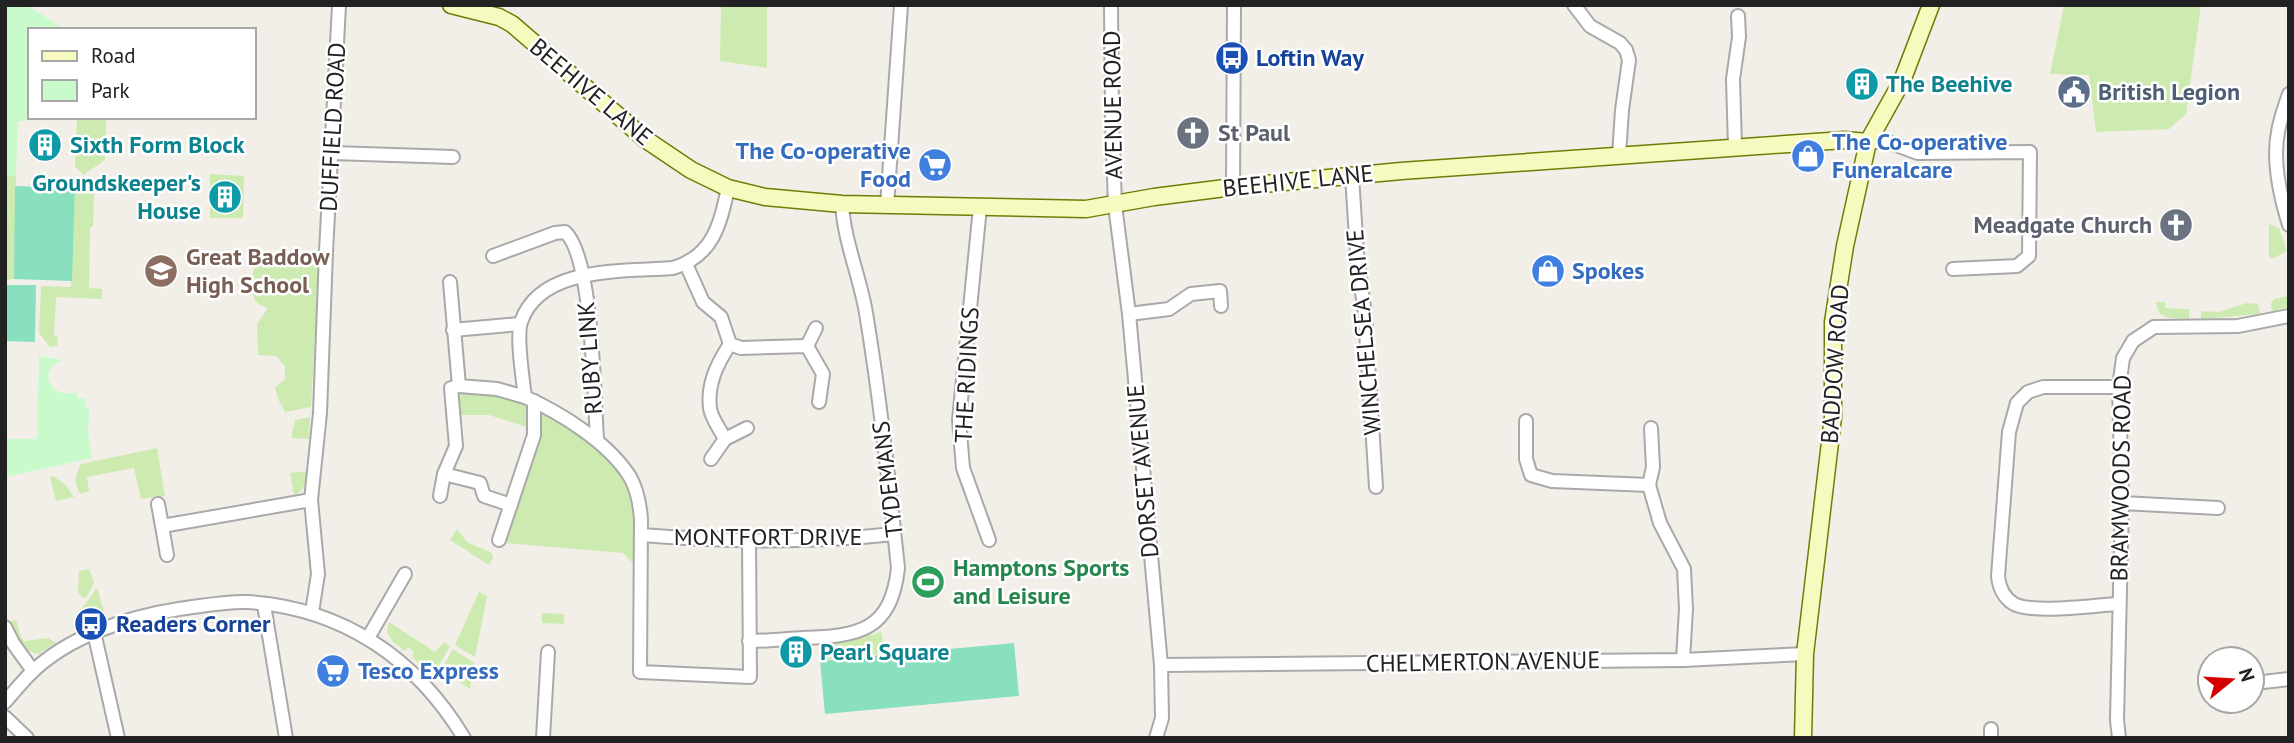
<svg xmlns="http://www.w3.org/2000/svg" width="2294" height="743" font-family="'PT Sans',sans-serif">
	<style>
		.grass { fill: #cdebb0 }
		.park { fill: #c8facc }
		.pitch { fill: #88e0be }
		.lines { fill: none; stroke-linecap: round; stroke-linejoin: round }
		.street-casing { stroke: #a9a9a9; stroke-width: 16 }
		.secondary-casing { stroke: #707d05; stroke-width: 19 }
		.street { stroke: #fff; stroke-width: 12 }
		.secondary { stroke: #f7fabf; stroke-width: 16 }
		.labels { text-anchor: middle; stroke-width: 5; stroke-linejoin: round; paint-order: stroke }
		.transit-label { font-size: 24px; font-weight: bold; fill: #164399; stroke: #fff; text-anchor: start }
		.culture-label { font-size: 24px; font-weight: bold; fill: #0d838f; stroke: #fff; text-anchor: start }
		.street-label { font-size: 24px; fill: #222; stroke: #fff }
		.service-label { font-size: 24px; font-weight: bold; fill: #4e5e75; stroke: #fff; text-anchor: start }
		.worship-label { font-size: 24px; font-weight: bold; fill: #5b616d; stroke: #fff; text-anchor: start }
		.shop-label { font-size: 24px; font-weight: bold; fill: #366cbe; stroke: #fff; text-anchor: start }
		.education-label { font-size: 24px; font-weight: bold; fill: #785e54; stroke: #fff; text-anchor: start }
		.leisure-label { font-size: 24px; font-weight: bold; fill: #27864d; stroke: #fff; text-anchor: start }
	</style>
	<rect width="100%" height="100%" fill="#f2efe9"/>
	<g class="grass">
		<polygon points="721,5 767,5 767,68 720,61"/>
		<polygon points="2064,5 2201,5 2186,114 2169,129 2096,132 2089,75 2050,74"/>
		<polygon points="77,117 106,117 105,160 83,175 75,166"/>
		<polygon points="210,174 244,176 243,218 210,218"/>
		<polygon points="5,176 16,176 14,279 5,280"/>
		<polygon points="75,188 94,189 93,227 90,227 89,288 102,289 102,299 56,297 54,335 58,336 57,346 50,347 39,333 41,286 71,287"/>
		<polygon points="2269,224 2279,228 2287,251 2274,258 2269,258"/>
		<path d="M263,252L286,260L314,265L319,271L311,407L285,412L279,401L275,388L285,379V366L276,356L258,355L257,324L268,308C263,306 256,304 254,298C249,286 253,260 263,252Z"/>
		<polygon points="2289,296 2289,307 2272,311 2271,303 2274,299"/>
		<path d="M2156,302H2165V308L2189,309V319C2173,318 2158,321 2156,302Z"/>
		<polygon points="2247,303 2258,304 2260,314 2201,319 2201,311 2218,312"/>
		<polygon points="473,389 531,403 530,428 489,415 458,415 456,396 459,392"/>
		<polygon points="540,408 562,420 564,425 599,449 628,481 626,486 636,504 638,568 623,553 504,543"/>
		<polygon points="310,417 309,439 291,438 295,420"/>
		<path d="M157,448L165,496L141,499L134,468L87,477L89,491L80,494C74,478 74,480 81,464Z"/>
		<path d="M307,471C305,482 305,491 294,495L290,473Z"/>
		<polygon points="53,476 66,485 74,497 56,501 50,477"/>
		<polygon points="457,529 467,542 492,553 493,558 489,565 450,540"/>
		<polygon points="89,569 94,583 87,596 83,598 78,592 79,571"/>
		<polygon points="97,588 106,618 85,624 85,627 77,631 74,619"/>
		<polygon points="479,592 487,596 475,657 455,645"/>
		<polygon points="542,613 564,614 564,624 542,623"/>
		<path d="M16,620L21,637L24,641L49,638L56,643L38,654C21,651 17,636 11,621Z"/>
		<polygon points="389,622 435,652 444,642 450,646 437,669 428,672 412,657 414,652 408,647 405,651 393,642 387,632"/>
		<polygon points="881,631 885,650 877,651 877,655 824,660 823,643 846,642 865,634 873,635"/>
		<polygon points="453,649 474,663 470,689 441,670"/>
	</g>
	<g class="park">
		<polygon points="5,5 27,5 65,30 30,30 30,113 27,113 26,121 18,121 16,176 5,176"/>
		<path d="M39,356L62,360C36,371 51,400 77,392V398L85,399V407L89,408L88,433L92,458L5,477V439H37Z"/>
	</g>
	<g class="pitch">
		<polygon points="15,186 75,188 72,281 14,279"/>
		<polygon points="5,285 36,285 35,342 5,341"/>
		<polygon points="1014,643 1019,696 825,714 820,661"/>
	</g>
	<g class="lines">
		<g class="street-casing">
			<g id="street">
				<polyline points="1111,5 1112,120 1115,205 1129,314 1161,665 1162,718 1156,738"/>
				<polyline points="1574,5 1590,26 1620,43 1626,50 1629,60 1622,110 1619,156"/>
				<path d="M2289,94C2285,106 2280,119 2278,132C2272,162 2280,196 2289,225"/>
				<polyline points="1868,142 1888,142 1918,153 2030,152 2029,256 2017,266 1953,269"/>
				<polyline points="1735,147 1733,79 1739,37 1738,16"/>
				<polyline points="333,153 453,157"/>
				<polyline points="1352,176 1357,253 1365,315 1376,487"/>
				<polyline points="1233,187 1234,5"/>
				<path d="M728,188C720,225 713,256 673,268C625,272 540,265 521,322C516,337 523,380 525,397C561,413 609,443 630,477C637,489 640,506 641,519L640,672L750,677L749,540"/>
				<polyline points="887,205 901,5"/>
				<polyline points="980,207 959,420 963,468 989,540"/>
				<path d="M493,256L555,233L565,232C593,256 594,399 597,439"/>
				<polyline points="686,264 703,302 721,317 730,344 741,348 807,346 823,374 819,402"/>
				<polyline points="450,282 459,386 497,389 525,397"/>
				<polyline points="1129,314 1169,309 1191,294 1220,291 1221,306"/>
				<polyline points="453,330 520,324"/>
				<polyline points="807,346 816,328"/>
				<path d="M2119,387H2043L2028,392L2017,403L2009,432L1998,576C1999,587 2004,598 2014,604C2034,614 2095,605 2119,604"/>
				<polyline points="1526,421 1526,459 1531,475 1552,481 1649,485"/>
				<polyline points="1651,428 1653,467 1649,485 1660,523 1684,569 1686,609 1683,660"/>
				<path d="M725,439C720,429 711,418 710,408C707,384 717,364 730,344"/>
				<polyline points="711,459 725,439 747,428"/>
				<polyline points="444,474 480,483 484,496 511,505"/>
				<polyline points="440,496 444,474 456,446 451,388 459,386"/>
				<polyline points="2122,503 2218,508"/>
				<polyline points="158,504 162,526"/>
				<path d="M642,535C726,542 811,543 894,534"/>
				<polyline points="499,540 534,435 534,401"/>
				<polyline points="167,555 162,526 311,500"/>
				<polyline points="264,605 286,738"/>
				<polyline points="312,612 318,574 311,500 320,413 326,252 339,5"/>
				<polyline points="5,627 13,643 33,671"/>
				<polyline points="94,632 118,738"/>
				<polyline points="368,638 405,574"/>
				<path d="M749,641C767,641 785,639 803,638C859,636 891,631 898,568C889,483 880,397 866,313C860,277 844,241 842,204"/>
				<polyline points="1161,665 1683,660 1805,654"/>
				<polyline points="2263,682 2289,679"/>
				<path d="M5,702C13,693 21,683 30,674C68,636 128,617 179,609C202,606 225,601 248,602C342,608 416,658 464,738"/>
				<polyline points="5,717 27,738"/>
				<polyline points="1991,729 1991,738"/>
				<polyline points="543,738 548,652"/>
				<polyline points="2119,738 2117,720 2122,503 2119,387 2123,358 2133,341 2154,327 2238,326 2289,316"/>
			</g>
		</g>
		<g class="secondary-casing">
			<g id="secondary">
				<polyline points="451,5 499,17 512,24 645,139 691,170 728,188 765,197 842,204 1086,209 1154,197 1233,187 1401,171 1844,140 1868,142"/>
				<polyline points="1803,738 1805,654 1833,417 1833,322 1845,246 1868,142 1902,81 1931,5"/>
			</g>
		</g>
		<use href="#street" class="street"/>
		<use href="#secondary" class="secondary"/>
	</g>
	<defs>
		<g id="bus-disc" transform="scale(1.75)"><circle r="9.5" fill="#1a4fb4" stroke="#fff"/><path d="M-5-6H5V4H4V6H2V4H-2V6H-4V4H-5ZM-3.5-4V0h7V-4ZM-3.5 1.2v1.5H-2V1.2ZM2 1.2v1.5H3.5V1.2Z" fill="#fff"/></g>
		<g id="building-disc" transform="scale(1.75)"><circle r="9.5" fill="#0f9aa8" stroke="#fff"/><path d="M-4-6H4V6H1V3H-1V6H-4ZM-2.5-4.3h1.7v1.8h-1.7ZM.8-4.3h1.7v1.8H.8ZM-2.5-1h1.7V.8h-1.7ZM.8-1h1.7V.8H.8Z" fill="#fff"/></g>
		<g id="civic-disc" transform="scale(1.75)"><circle r="9.5" fill="#5c6f8a" stroke="#fff"/><path d="M-.6-6.5H3V-4.5H.6V-3L4-1V1h2V6H-6V1h2V-1L-.6-3ZM-1.2 2.5V6h2.4V2.5Z" fill="#fff"/></g>
		<g id="church-disc" transform="scale(1.75)"><circle r="9.5" fill="#6b7280" stroke="#fff"/><path d="M-1.2-6h2.4v3.5h3.3v2.4h-3.3V6h-2.4V-.1h-3.3v-2.4h3.3Z" fill="#fff"/></g>
		<g id="shop-disc" transform="scale(1.75)"><circle r="9.5" fill="#3f7fe0" stroke="#fff"/><path d="M-5-2.5h2.3a2.7 3.5 0 0 1 5.4 0H5L5.5 6h-11ZM-1.5-2.5h3a1.5 2.3 0 0 0-3 0Z" fill="#fff"/></g>
		<g id="supermarket-disc" transform="scale(1.75)"><circle r="9.5" fill="#3f7fe0" stroke="#fff"/><path d="M-6-5.5h2.5l.6 2H6L4.5 2H-2.5L-4.4-4H-6ZM-1.5 3.2a1.3 1.3 0 1 0 .1 0ZM3 3.2a1.3 1.3 0 1 0 .1 0Z" fill="#fff"/></g>
		<g id="school-disc" transform="scale(1.75)"><circle r="9.5" fill="#8d6e63" stroke="#fff"/><path d="M0-5L7-2L0 1L-7-2ZM-4 1L0 2.5L4 1V4Q0 6-4 4Z" fill="#fff"/></g>
		<g id="stadium-disc" transform="scale(1.75)"><circle r="9.5" fill="#2e9e5b" stroke="#fff"/><path d="M0-5a6.5 5 0 1 0 0 10a6.5 5 0 1 0 0-10ZM-3.5-1.8h7v3.6h-7Z" fill="#fff"/></g>
	</defs>
	<g fill-rule="evenodd">
		<use href="#bus-disc" x="1232" y="58"/>
		<use href="#building-disc" x="1862" y="84"/>
		<use href="#civic-disc" x="2074" y="92"/>
		<use href="#church-disc" x="1193" y="133"/>
		<use href="#building-disc" x="45" y="145"/>
		<use href="#shop-disc" x="1808" y="156"/>
		<use href="#supermarket-disc" x="935" y="165"/>
		<use href="#building-disc" x="225" y="197"/>
		<use href="#church-disc" x="2176" y="225"/>
		<use href="#school-disc" x="161" y="271"/>
		<use href="#shop-disc" x="1548" y="271"/>
		<use href="#stadium-disc" x="928" y="582"/>
		<use href="#bus-disc" x="91" y="624"/>
		<use href="#building-disc" x="796" y="652"/>
		<use href="#supermarket-disc" x="333" y="671"/>
	</g>
	<g class="labels">
		<g class="transit-label">
			<text x="1256" y="66">Loftin Way</text>
			<text x="116" y="632">Readers Corner</text>
		</g>
		<g class="culture-label">
			<text x="1886" y="92">The Beehive</text>
			<text x="70" y="153">Sixth Form Block</text>
			<text x="201" y="191" text-anchor="end">Groundskeeper's<tspan x="201" dy="28">House</tspan></text>
			<text x="820" y="660">Pearl Square</text>
		</g>
		<g class="street-label">
			<text transform="translate(591 92) rotate(40)" y="8">BEEHIVE LANE</text>
			<text transform="translate(1113 105) rotate(-91)" y="8">AVENUE ROAD</text>
			<text transform="translate(333 127) rotate(-87)" y="8">DUFFIELD ROAD</text>
			<text transform="translate(1298 181) rotate(-6)" y="8">BEEHIVE LANE</text>
			<text transform="translate(1364 332) rotate(-95)" y="8">WINCHELSEA DRIVE</text>
			<text transform="translate(590 358) rotate(-94)" y="8">RUBY LINK</text>
			<text transform="translate(1835 364) rotate(-86)" y="8">BADDOW ROAD</text>
			<text transform="translate(967 375) rotate(-87)" y="8">THE RIDINGS</text>
			<text transform="translate(1143 471) rotate(-95)" y="8">DORSET AVENUE</text>
			<text transform="translate(2121 478) rotate(-89)" y="8">BRAMWOODS ROAD</text>
			<text transform="translate(888 479) rotate(-97)" y="8">TYDEMANS</text>
			<text x="768" y="545">MONTFORT DRIVE</text>
			<text transform="translate(1483 662) rotate(-1)" y="8">CHELMERTON AVENUE</text>
		</g>
		<g class="service-label">
			<text x="2098" y="100">British Legion</text>
		</g>
		<g class="worship-label">
			<text x="1218" y="141">St Paul</text>
			<text x="2152" y="233" text-anchor="end">Meadgate Church</text>
		</g>
		<g class="shop-label">
			<text x="1832" y="150">The Co-operative<tspan x="1832" dy="28">Funeralcare</tspan></text>
			<text x="911" y="159" text-anchor="end">The Co-operative<tspan x="911" dy="28">Food</tspan></text>
			<text x="1572" y="279">Spokes</text>
			<text x="358" y="679">Tesco Express</text>
		</g>
		<g class="education-label">
			<text x="186" y="265">Great Baddow<tspan x="186" dy="28">High School</tspan></text>
		</g>
		<g class="leisure-label">
			<text x="953" y="576">Hamptons Sports<tspan x="953" dy="28">and Leisure</tspan></text>
		</g>
	</g>
	<rect width="2294" height="743" fill="none" stroke="#222222" stroke-width="14"/>
	<rect x="28" y="28" width="228" height="91" fill="#ffffff" stroke="#a7a7a7" stroke-width="2"/>
	<rect x="42" y="51" width="35" height="10" fill="#f7fabf" stroke="#a7a7a7" stroke-width="2"/>
	<text x="91" y="63" font-size="21" fill="#222222">Road</text>
	<rect x="42" y="80" width="35" height="21" fill="#c8facc" stroke="#a7a7a7" stroke-width="2"/>
	<text x="91" y="98" font-size="21" fill="#222222">Park</text>
	<g transform="translate(2231 680) rotate(72)"><circle r="33" fill="#ffffff" stroke="#a7a7a7" stroke-width="2"/>
	<path d="M0-5L12 26L0 18L-12 26Z" fill="#d40000"/>
	<text y="-10" font-size="19" font-weight="bold" text-anchor="middle" fill="#222222">N</text>
	</g>
</svg>
